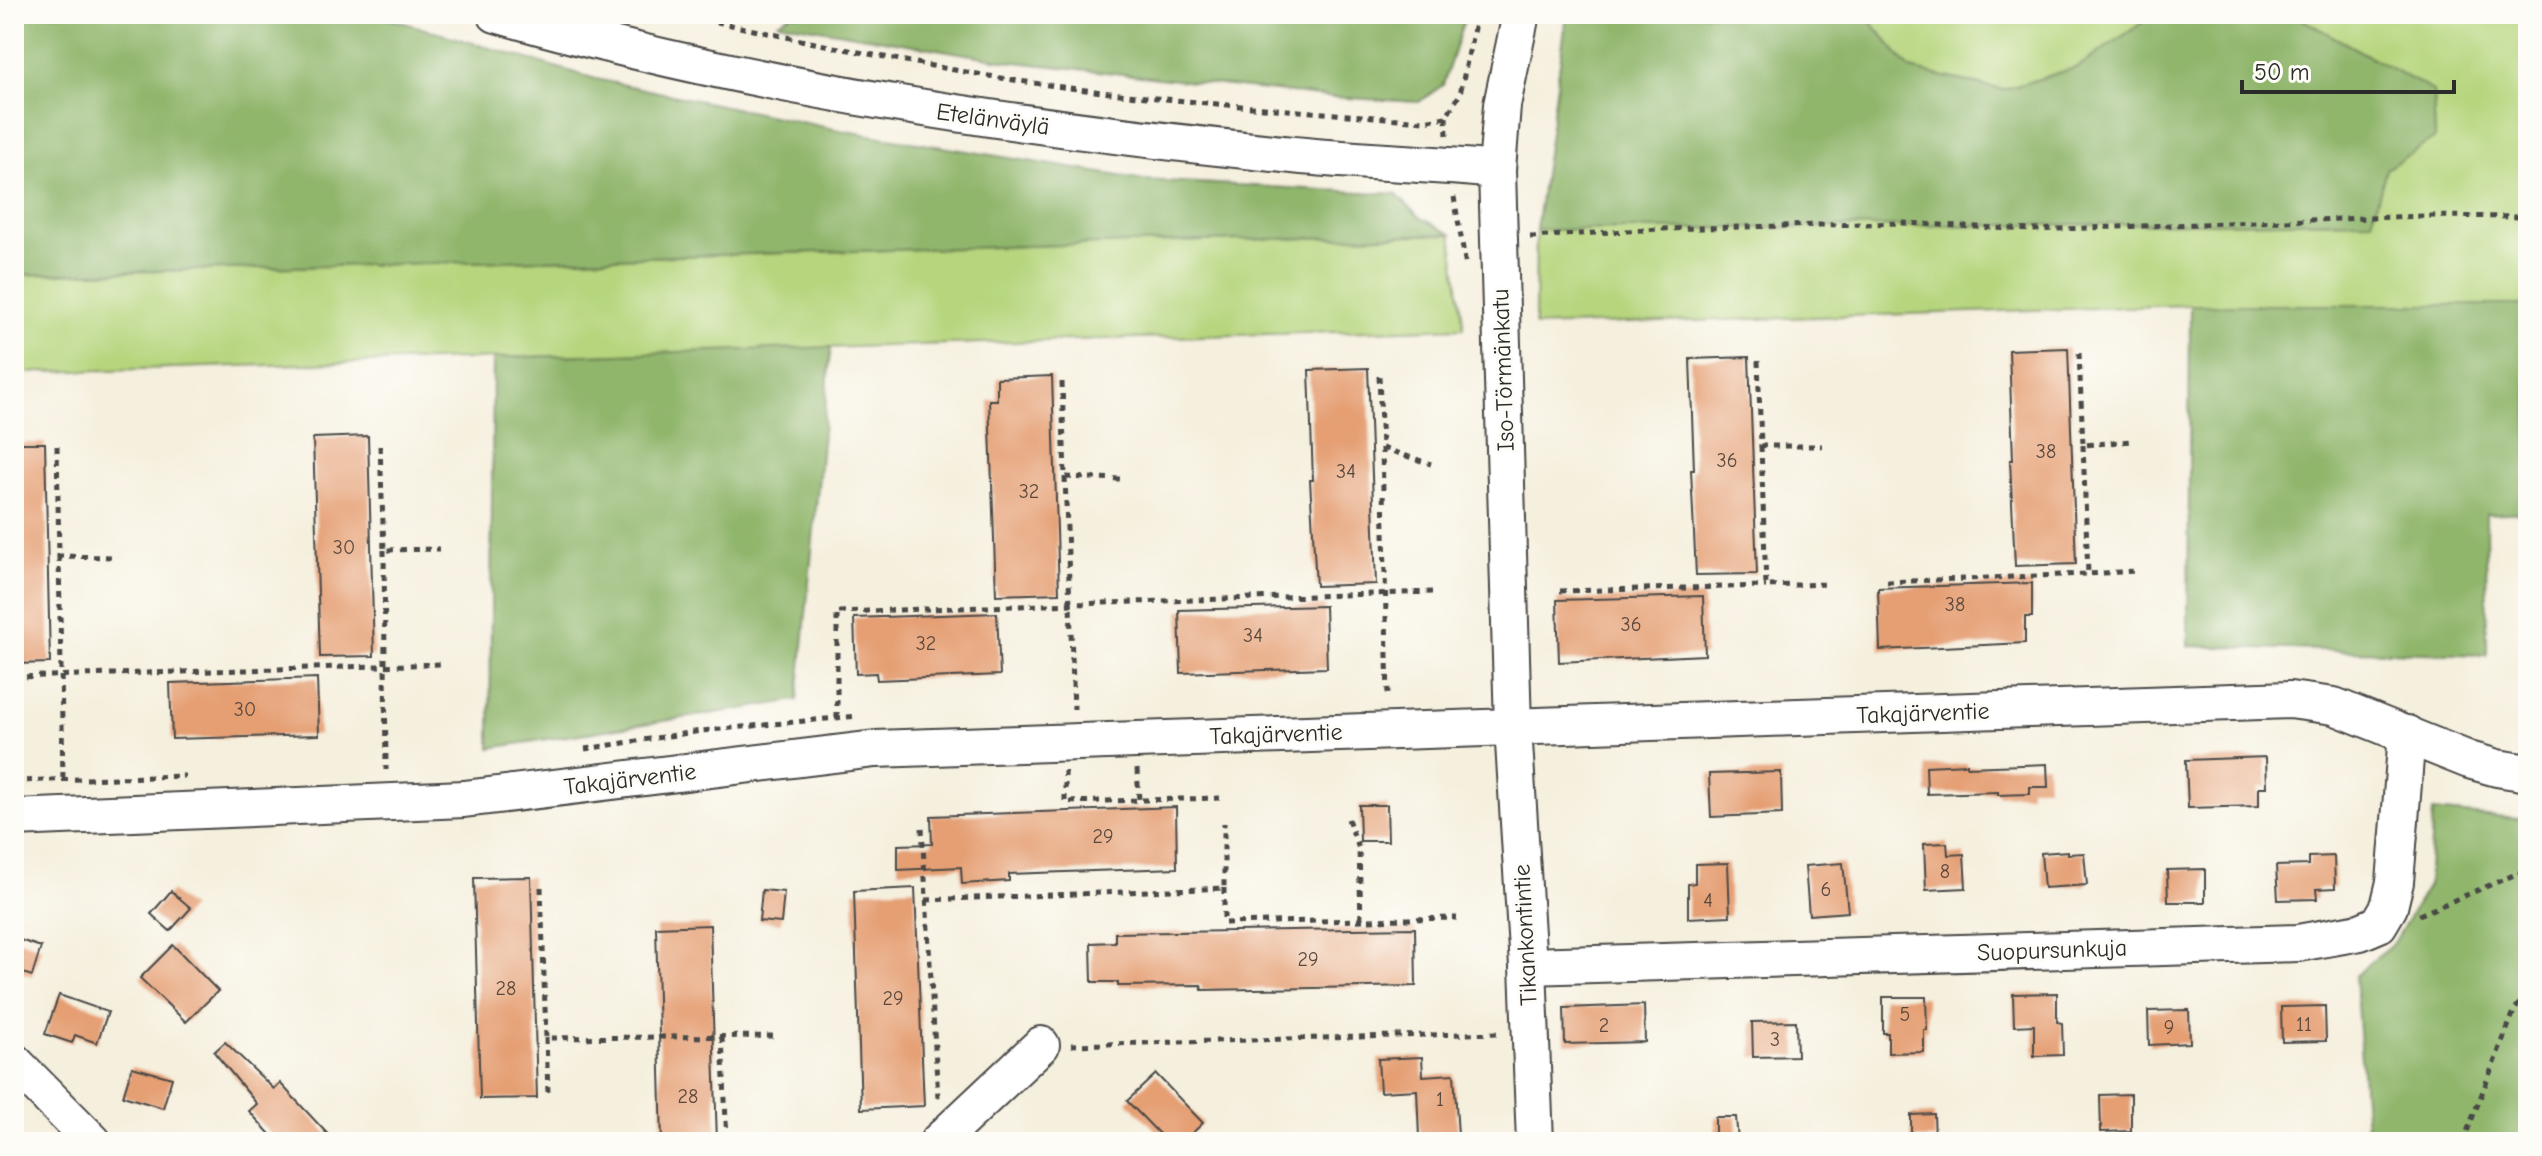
<svg xmlns="http://www.w3.org/2000/svg" width="2542" height="1156" font-family="'Comic Neue',sans-serif">
	<style>
		.green { fill: #b6d57d; stroke: #708054; stroke-width: 2 }
		.forest { fill: #90b66c; stroke: #5e704c; stroke-width: 2 }
		.building { fill: #e59f73 }
		.lines { fill: none; stroke-linecap: round; stroke-linejoin: round }
		.minor-casing { stroke: #494846; stroke-width: 40 }
		.path { stroke: #494846; stroke-width: 5; stroke-dasharray: 6 6; stroke-linecap: butt }
		.minor { stroke: #fff; stroke-width: 36 }
		.labels { text-anchor: middle; stroke-width: 6; stroke-linejoin: round; paint-order: stroke }
		.number-label { font-size: 20px; fill: #5a483d }
		.street-label { font-size: 24px; fill: #2b2b2b; stroke: #fdfcf7 }
	</style>
	<rect width="100%" height="100%" fill="#fdfcf7"/>
	<filter id="ink" filterUnits="userSpaceOnUse"><feTurbulence type="fractalNoise" baseFrequency=".0125" numOctaves="2"/><feDisplacementMap in="SourceGraphic" scale="16" xChannelSelector="R" yChannelSelector="G"/><feConvolveMatrix kernelMatrix="1 2 1 2 8 2 1 2 1" color-interpolation-filters="sRGB"/></filter>
	<filter id="wash" filterUnits="userSpaceOnUse"><feTurbulence type="fractalNoise" baseFrequency=".006" numOctaves="4" result="noise"/><feDisplacementMap in="SourceGraphic" scale="32" xChannelSelector="R" yChannelSelector="G"/><feGaussianBlur stdDeviation="1.8" result="paint"/><feColorMatrix in="noise" values="0 0 0 0 0 0 0 0 0 0 0 0 0 0 0 0 0 1.4 0 .05"/><feComposite in="paint" operator="in"/></filter>
	<g filter="url(#wash)">
		<rect width="100%" height="100%" fill="#f5efdd"/>
		<g class="green">
			<polygon points="1864,14 2155,14 2078,67 2003,90 1910,69"/>
			<polygon points="2292,14 2528,14 2528,305 2190,305 1535,326 1536,230 2372,221 2386,169 2435,137 2433,91"/>
			<polygon points="1451,234 1464,328 14,373 14,275"/>
		</g>
		<g class="forest">
			<polygon points="14,14 374,14 596,79 839,130 1144,180 1396,194 1419,217 1451,234 14,275 14,97 22,82 14,49"/>
			<polygon points="792,14 1466,14 1443,85 1419,102 1328,97 1007,61 778,22"/>
			<polygon points="1567,14 1864,14 1910,69 2003,90 2078,67 2155,14 2292,14 2433,91 2435,138 2386,169 2372,221 1536,230"/>
			<polygon points="2190,305 2528,305 2528,512 2486,514 2487,655 2188,646"/>
			<polygon points="831,347 798,700 490,748 493,358"/>
			<polygon points="2433,811 2528,820 2528,1142 2367,1142 2355,976 2394,943 2428,885"/>
		</g>
		<g id="blocks">
			<g class="building">
				<polygon points="2068,348 2076,564 2015,566 2010,460 2013,460 2009,350"/>
				<polygon points="1749,357 1757,574 1696,575 1691,470 1694,470 1690,359"/>
				<polygon points="1368,368 1376,584 1316,586 1310,480 1313,480 1309,370"/>
				<polygon points="1052,376 1059,593 996,595 989,400 997,400 997,378"/>
				<polygon points="368,436 374,656 320,657 313,438"/>
				<polygon points="14,443 45,443 50,663 14,664"/>
				<polygon points="2032,583 2032,617 2025,617 2025,643 1880,650 1878,588"/>
				<polygon points="1703,596 1705,655 1559,662 1557,600"/>
				<polygon points="1325,606 1327,668 1181,673 1179,610"/>
				<polygon points="997,613 1000,675 877,680 876,673 856,674 854,618"/>
				<polygon points="317,678 319,735 172,739 170,683"/>
				<polygon points="2266,757 2267,787 2259,787 2259,806 2188,808 2186,760"/>
				<polygon points="1967,764 1967,767 2047,764 2048,787 2030,787 2030,794 1998,795 1998,792 1927,794 1926,766"/>
				<polygon points="1781,772 1782,814 1711,817 1709,774"/>
				<polygon points="1359,805 1387,805 1388,841 1360,841"/>
				<polygon points="1176,807 1177,868 1009,874 1009,881 962,884 961,867 898,870 898,845 932,844 931,816"/>
				<polygon points="1947,843 1948,855 1964,854 1966,888 1926,890 1924,844"/>
				<polygon points="2068,851 2068,854 2084,853 2087,885 2044,888 2041,853"/>
				<polygon points="2334,856 2335,888 2316,889 2317,899 2278,900 2276,866 2309,865 2309,857"/>
				<polygon points="1728,863 1730,916 1688,918 1688,884 1695,883 1695,864"/>
				<polygon points="1843,863 1848,912 1809,915 1805,866"/>
				<polygon points="2205,869 2205,902 2168,902 2167,870"/>
				<polygon points="531,877 537,1098 480,1099 474,878"/>
				<polygon points="915,888 924,1106 861,1109 854,891"/>
				<polygon points="762,890 784,892 781,923 759,921"/>
				<polygon points="171,891 191,908 170,931 151,914"/>
				<polygon points="710,925 717,1142 662,1142 656,927"/>
				<polygon points="1415,928 1416,986 1202,990 1201,985 1118,986 1118,982 1092,982 1091,943 1115,942 1115,933"/>
				<polygon points="14,938 41,947 32,976 14,970"/>
				<polygon points="173,945 218,991 186,1022 140,978"/>
				<polygon points="2057,993 2057,1022 2062,1023 2063,1055 2034,1056 2034,1025 2014,1026 2013,994"/>
				<polygon points="59,995 108,1012 97,1043 75,1035 72,1043 45,1034"/>
				<polygon points="1883,997 1926,997 1927,1030 1924,1030 1924,1052 1888,1053 1888,1033 1883,1033"/>
				<polygon points="1644,1005 1645,1042 1565,1044 1564,1008"/>
				<polygon points="2325,1006 2326,1041 2282,1042 2281,1007"/>
				<polygon points="2189,1010 2190,1043 2149,1045 2148,1011"/>
				<polygon points="1796,1021 1797,1056 1753,1057 1752,1022"/>
				<polygon points="225,1042 274,1089 280,1083 335,1142 277,1142 249,1111 257,1104 214,1052"/>
				<polygon points="1422,1057 1423,1076 1454,1074 1458,1135 1419,1138 1417,1090 1380,1092 1378,1059"/>
				<polygon points="132,1067 172,1078 163,1108 123,1096"/>
				<polygon points="1156,1074 1203,1123 1183,1142 1167,1142 1127,1101"/>
				<polygon points="2131,1094 2131,1131 2101,1132 2100,1095"/>
				<polygon points="1934,1114 1935,1139 1911,1139 1911,1115"/>
				<polygon points="1715,1117 1736,1117 1738,1142 1715,1142"/>
			</g>
		</g>
	</g>
	<g filter="url(#ink)">
		<use href="#blocks" fill-opacity="0" stroke="#494846" stroke-width="2"/>
		<g class="lines">
			<g class="minor-casing">
				<g id="minor">
					<path d="M496,14C756,89 1024,128 1293,155C1361,162 1429,163 1497,170"/>
					<polyline points="1521,14 1502,105 1497,170 1513,727 1528,966 1535,1142"/>
					<polyline points="14,818 464,799 875,749 2290,700 2334,706 2469,760 2497,768 2528,773"/>
					<polyline points="1528,966 2298,943 2360,932 2379,924 2389,907 2395,882 2407,734"/>
					<polyline points="14,1062 93,1142"/>
					<polyline points="938,1142 1041,1045"/>
				</g>
			</g>
			<g class="path">
				<path d="M681,14C793,39 906,63 1020,81C1154,101 1289,110 1424,121L1446,117"/>
				<polyline points="1447,135 1446,117 1460,94 1477,14"/>
				<polyline points="1454,197 1466,266"/>
				<polyline points="1530,237 1660,229 1904,223 2031,230 2423,216 2528,217"/>
				<polyline points="2079,353 2083,445 2131,441"/>
				<polyline points="1758,361 1761,446 1822,446"/>
				<polyline points="1379,376 1382,448 1431,464"/>
				<polyline points="1062,382 1065,477 1120,479"/>
				<polyline points="2083,445 2088,574 2135,571"/>
				<polyline points="57,446 59,556 112,557"/>
				<polyline points="380,446 384,550 439,549"/>
				<polyline points="1761,446 1766,586 1828,584"/>
				<polyline points="1382,448 1388,698"/>
				<polyline points="1065,477 1074,709"/>
				<polyline points="384,550 386,770"/>
				<polyline points="59,556 63,780"/>
				<polyline points="1887,582 2088,574"/>
				<polyline points="1560,591 1766,586"/>
				<polyline points="14,677 442,664"/>
				<polyline points="837,718 837,612 1432,592"/>
				<polyline points="585,749 701,731 857,716"/>
				<polyline points="1137,769 1139,800"/>
				<polyline points="1065,771 1065,802 1222,798"/>
				<polyline points="14,781 185,776"/>
				<polyline points="1348,819 1359,849 1361,920"/>
				<polyline points="922,828 938,1098"/>
				<polyline points="541,887 546,1038 778,1036"/>
				<polyline points="1224,888 1224,923 1457,918"/>
				<polyline points="926,900 1224,888 1224,823"/>
				<polyline points="2419,915 2528,869"/>
				<polyline points="722,1037 727,1142"/>
				<polyline points="546,1038 548,1093"/>
				<polyline points="1071,1045 1501,1033"/>
				<polyline points="2463,1142 2515,1009 2528,993"/>
			</g>
			<use href="#minor" class="minor"/>
		</g>
	</g>
	<g class="labels">
		<g class="number-label">
			<text x="2046" y="458">38</text>
			<text x="1727" y="467">36</text>
			<text x="1346" y="478">34</text>
			<text x="1029" y="498">32</text>
			<text x="344" y="554">30</text>
			<text x="1955" y="611">38</text>
			<text x="1631" y="631">36</text>
			<text x="1253" y="642">34</text>
			<text x="926" y="650">32</text>
			<text x="245" y="716">30</text>
			<text x="1103" y="843">29</text>
			<text x="1945" y="878">8</text>
			<text x="1826" y="896">6</text>
			<text x="1708" y="907">4</text>
			<text x="1308" y="966">29</text>
			<text x="506" y="995">28</text>
			<text x="893" y="1005">29</text>
			<text x="1905" y="1021">5</text>
			<text x="2304" y="1031">11</text>
			<text x="1604" y="1032">2</text>
			<text x="2169" y="1034">9</text>
			<text x="1775" y="1046">3</text>
			<text x="688" y="1103">28</text>
			<text x="1440" y="1106">1</text>
		</g>
		<g class="street-label">
			<text transform="translate(993 119) rotate(8)" y="8">Etelänväylä</text>
			<text transform="translate(1503 370) rotate(-92)" y="8">Iso-Törmänkatu</text>
			<text transform="translate(1923 713) rotate(-2)" y="8">Takajärventie</text>
			<text transform="translate(1276 734) rotate(-2)" y="8">Takajärventie</text>
			<text transform="translate(630 779) rotate(-7)" y="8">Takajärventie</text>
			<text transform="translate(1525 935) rotate(-93)" y="8">Tikankontintie</text>
			<text transform="translate(2052 950) rotate(-2)" y="8">Suopursunkuja</text>
		</g>
	</g>
	<rect width="2542" height="1156" fill="none" stroke="#fdfcf7" stroke-width="48"/>
	<path d="M2242 80v12h212v-12" fill="none" stroke="#2b2b2b" stroke-width="4"/>
	<text x="2254" y="80" font-size="24" fill="#2b2b2b" stroke="#fdfcf7" stroke-width="6" paint-order="stroke">50 m</text>
</svg>
